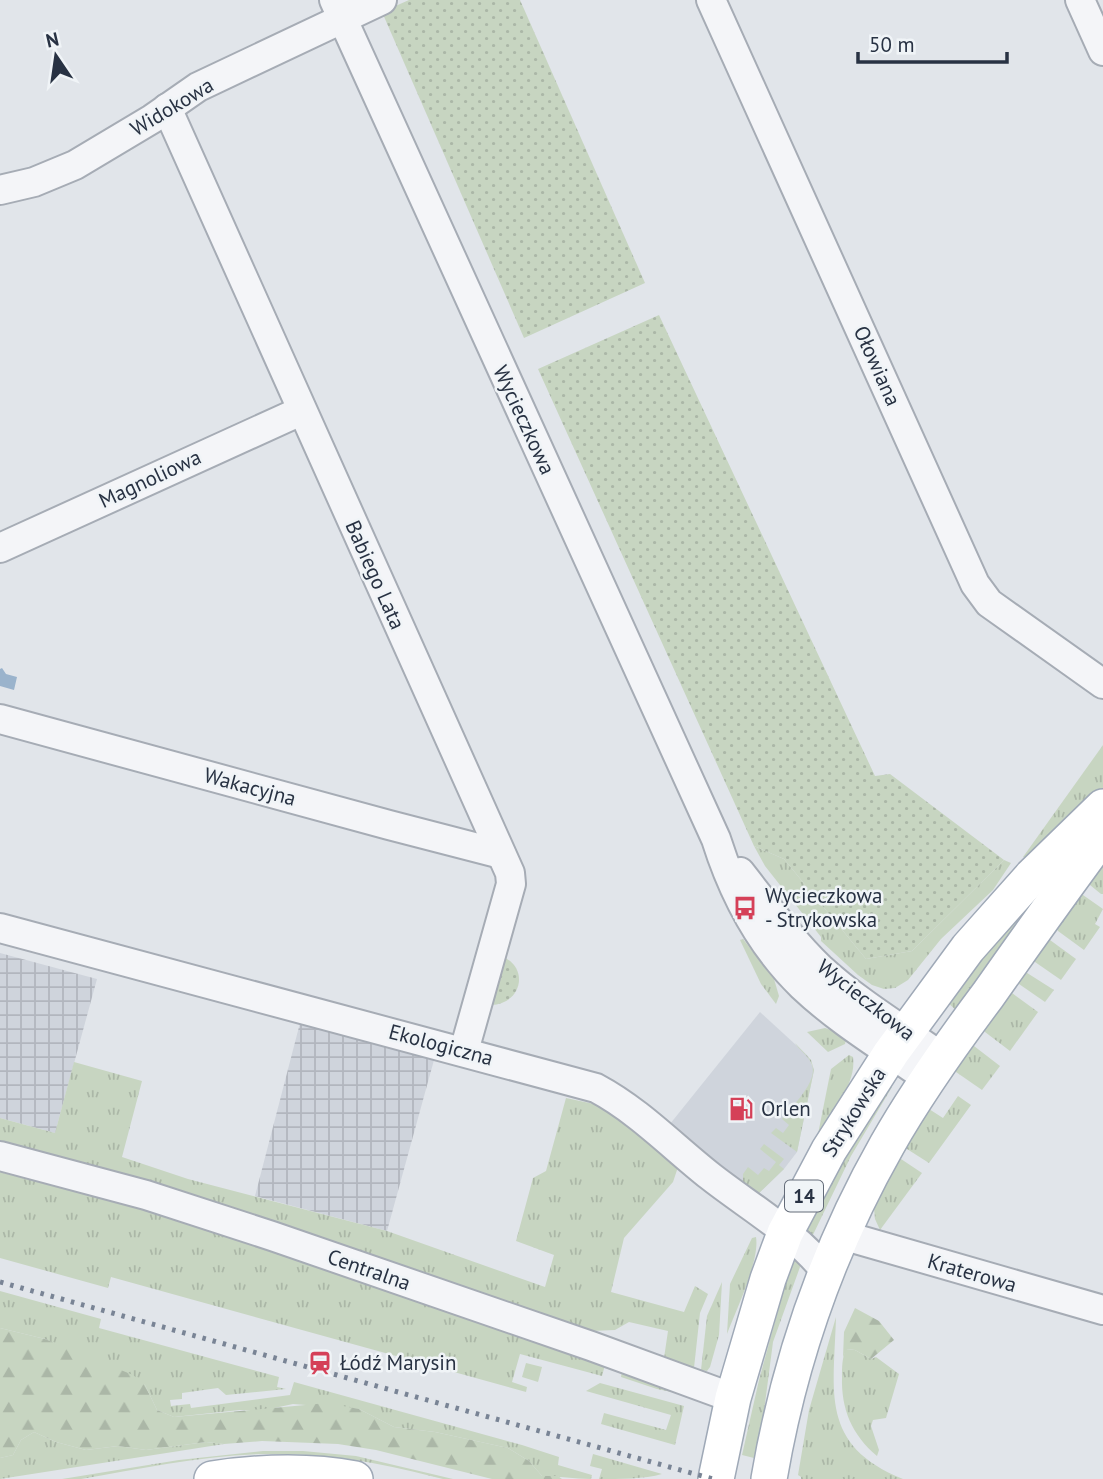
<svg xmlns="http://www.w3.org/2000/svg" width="1103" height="1479" font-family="'PT Sans',sans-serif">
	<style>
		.built { fill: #cfd4dc }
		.industrial { fill: url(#industrial-grid) }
		.grass { fill: url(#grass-tufts) }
		.forest { fill: url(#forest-firs) }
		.park { fill: url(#park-dots) }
		.water { fill: #9ab3cc }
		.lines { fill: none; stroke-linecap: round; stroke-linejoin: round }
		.minor-casing { stroke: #a6acb5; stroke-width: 32 }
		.major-casing { stroke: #9fa9b7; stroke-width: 38 }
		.minor { stroke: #f4f5f8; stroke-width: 28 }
		.major { stroke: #fff; stroke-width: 35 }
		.rail { stroke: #798495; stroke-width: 5; stroke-dasharray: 3.5 7; stroke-linecap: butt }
		.labels { text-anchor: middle; stroke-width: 5; stroke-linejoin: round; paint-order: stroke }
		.shield { fill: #f0f4f7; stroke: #646c79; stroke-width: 2 }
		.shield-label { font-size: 19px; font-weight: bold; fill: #283243 }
		.street-label { font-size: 21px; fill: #283243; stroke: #f0f4f7 }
		.poi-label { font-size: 21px; fill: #283243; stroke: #f0f4f7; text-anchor: start }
	</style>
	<defs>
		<pattern id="industrial-grid" width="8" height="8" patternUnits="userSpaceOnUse" patternTransform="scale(1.75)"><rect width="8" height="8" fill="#cfd4dc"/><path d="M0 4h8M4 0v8" fill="none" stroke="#b2b6be"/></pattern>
		<pattern id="grass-tufts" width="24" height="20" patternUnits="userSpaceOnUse" patternTransform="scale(1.75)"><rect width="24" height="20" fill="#c7d5c1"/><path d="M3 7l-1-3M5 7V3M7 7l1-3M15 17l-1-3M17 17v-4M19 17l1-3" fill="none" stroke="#abb7a7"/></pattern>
		<pattern id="forest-firs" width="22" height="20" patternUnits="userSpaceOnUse" patternTransform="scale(1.75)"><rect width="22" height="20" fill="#c7d5c1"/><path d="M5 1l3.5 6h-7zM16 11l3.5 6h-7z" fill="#abb7a7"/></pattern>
		<pattern id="park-dots" width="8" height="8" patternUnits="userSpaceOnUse" patternTransform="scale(1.75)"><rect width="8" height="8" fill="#c7d5c1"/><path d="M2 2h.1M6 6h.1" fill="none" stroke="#abb7a7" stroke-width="1.8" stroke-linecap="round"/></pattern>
	</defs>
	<rect width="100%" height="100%" fill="#e1e5ea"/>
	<polygon class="built" points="760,1012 808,1056 814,1070 797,1152 784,1169 756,1196 670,1124"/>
	<g class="industrial">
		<polygon points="0,953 97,979 55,1133 0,1118"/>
		<polygon points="300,1023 434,1060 387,1231 255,1196"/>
	</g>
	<g class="grass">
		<polygon points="1103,745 1103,792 1032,862 1023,857"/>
		<polygon points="754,846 784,859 866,959 912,951 1004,860 1011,863 993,890 941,939 908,980 895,988 884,989 872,985 858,975 821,941 821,937 765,866"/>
		<polygon points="1103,862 1103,894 1101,894 1090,885 1089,881"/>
		<polygon points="1051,877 956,1010 948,1003 1005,922"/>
		<polygon points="1079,895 1083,895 1103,909 1095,924 1100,927 1084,950 1058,931 1056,926"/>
		<polygon points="743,939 774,979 779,996 776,1004 761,984 740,940"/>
		<polygon points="1046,940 1050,940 1076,959 1061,980 1035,962 1034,958"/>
		<polygon points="1024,971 1054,990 1045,1002 1019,984 1018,980"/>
		<polygon points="1012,993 1038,1012 1010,1051 985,1032 984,1028 1008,994"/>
		<polygon points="825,1028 837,1032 846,1040 845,1044 828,1052 807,1032"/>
		<path d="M795,1043L811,1060L814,1070L797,1152L771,1133L776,1128L783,1133L789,1125L782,1119C792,1106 818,1082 812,1065C809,1056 798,1049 795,1043Z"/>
		<polygon points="974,1046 1000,1066 982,1090 956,1072 956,1067 970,1047"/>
		<path d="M849,1055L853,1057C857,1084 831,1112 818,1134L831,1069Z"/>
		<polygon points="74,1062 142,1081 122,1157 188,1179 387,1231 545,1287 554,1255 516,1241 533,1178 546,1171 566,1098 594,1104 614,1115 678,1167 673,1182 624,1238 611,1292 684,1312 695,1286 708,1294 700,1313 693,1377 664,1358 668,1331 629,1322 615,1330 591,1331 553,1322 0,1145 0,1118 55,1133"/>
		<polygon points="890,1085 892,1087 851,1156 810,1241 803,1234 847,1154"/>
		<polygon points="958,1096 971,1105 929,1163 907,1149 906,1146 929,1109 943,1118"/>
		<polygon points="764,1144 784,1159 779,1165 784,1169 756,1196 743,1184 743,1174 748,1167 758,1175 764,1168 769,1171 776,1162 760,1149"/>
		<polygon points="901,1159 922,1173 880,1230 875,1219 874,1208 898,1160"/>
		<polygon points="0,1172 167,1216 271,1247 411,1297 552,1342 692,1391 691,1396 657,1389 621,1377 622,1371 605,1365 602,1376 520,1354 512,1382 527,1387 526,1392 111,1277 108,1288 0,1258"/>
		<path d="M756,1237C760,1261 736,1310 727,1334L730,1284L752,1238Z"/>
		<polygon points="794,1252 799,1260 800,1267 773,1342 764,1411 754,1458 742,1455 759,1380"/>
		<polygon points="722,1282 719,1335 710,1367 707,1371 701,1370 707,1316"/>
		<path d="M0,1291L101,1319L99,1328L279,1377L277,1387L286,1389L226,1395L218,1388L182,1393V1399L170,1400L171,1406L190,1404L191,1408L290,1395L294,1382L522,1445L559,1457L558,1465L592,1475L591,1479C574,1479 559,1476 542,1476L529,1461L508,1448L435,1432L394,1427L359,1409L293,1404L265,1410H240L174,1417L157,1410L145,1385L45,1339L0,1328Z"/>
		<path d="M836,1317C834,1392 819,1445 903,1479H801V1477L798,1475L809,1410Z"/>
		<path d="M846,1349L855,1350L871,1359L876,1357L899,1374L886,1418L873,1420L871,1426L879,1450L877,1456C852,1435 841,1409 842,1377C842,1367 842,1358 846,1349Z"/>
		<polygon points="526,1363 542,1367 538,1382 522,1377"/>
		<polygon points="600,1383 684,1406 675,1445 601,1424 604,1413 666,1430 671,1415 586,1391"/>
		<polygon points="34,1432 56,1442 86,1450 118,1446 146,1450 206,1442 224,1444 0,1479 0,1458 13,1455 21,1440"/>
		<path d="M263,1451H303L356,1456L453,1479H443C389,1465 336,1454 279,1454C213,1453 146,1468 81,1479H62L179,1460Z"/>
		<path d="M593,1454L662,1474C645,1479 618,1479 599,1479L602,1469L590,1466Z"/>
	</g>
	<g class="forest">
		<polygon points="855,1308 879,1321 894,1340 871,1359 855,1350 847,1349 843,1357 844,1332"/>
		<polygon points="0,1328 45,1339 133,1375 145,1385 157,1410 174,1417 327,1403 359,1409 394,1427 435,1432 508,1448 529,1461 542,1476 558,1476 562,1479 492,1479 376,1450 338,1444 262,1441 224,1444 206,1442 146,1450 118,1446 86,1450 56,1442 34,1432 21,1440 13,1455 0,1458"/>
	</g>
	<g class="park">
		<polygon points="409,0 520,0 645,283 524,338 382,12"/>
		<polygon points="659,315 875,776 890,774 1004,860 912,951 866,959 784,859 754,846 538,369"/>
		<path d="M501,956C530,967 522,1004 491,1005Z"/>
	</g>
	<polygon class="water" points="2,668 6,674 17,677 14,690 0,686 0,669"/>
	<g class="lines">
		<g class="minor-casing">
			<g id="minor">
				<path d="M334,0L716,839C733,893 761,946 802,986C840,1022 886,1049 928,1079"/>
				<polyline points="711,0 975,584 989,603 1103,684"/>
				<polyline points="1080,0 1103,51"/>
				<polyline points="167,108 510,873 511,884 464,1051"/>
				<polyline points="0,190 34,182 75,165 152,119 198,87 382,0"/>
				<polyline points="0,548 301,411"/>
				<polyline points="0,719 389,825 501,854"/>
				<path d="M740,872C766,905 790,939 820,968C857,1002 902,1029 943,1058"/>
				<path d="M0,928L596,1088C639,1111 672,1146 710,1176C748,1206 797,1234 826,1272"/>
				<polyline points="0,1156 146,1195 272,1236 591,1346 733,1398"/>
				<polyline points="842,1235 1103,1310"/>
			</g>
		</g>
		<g class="major-casing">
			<g id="major">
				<path d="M212,1479C259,1472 308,1470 355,1479"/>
				<polyline points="716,1479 733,1398 768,1279 785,1233 829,1150 891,1053 968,948 1032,876 1103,807"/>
				<path d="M769,1479C789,1361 828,1249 887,1145C917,1092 952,1043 988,995C1026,941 1064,888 1103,835"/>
			</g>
		</g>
		<use href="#minor" class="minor"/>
		<use href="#major" class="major"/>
		<polyline class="rail" points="0,1282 713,1479"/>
	</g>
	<defs>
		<g id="bus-bare" transform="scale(1.89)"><path d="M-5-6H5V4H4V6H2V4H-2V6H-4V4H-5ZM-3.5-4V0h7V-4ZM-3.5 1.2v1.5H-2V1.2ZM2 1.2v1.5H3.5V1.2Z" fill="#d54058" stroke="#f0f4f7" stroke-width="2.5" paint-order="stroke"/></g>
		<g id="fuel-bare" transform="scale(1.89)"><path d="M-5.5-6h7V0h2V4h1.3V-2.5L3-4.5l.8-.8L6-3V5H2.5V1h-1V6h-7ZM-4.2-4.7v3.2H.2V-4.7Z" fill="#d54058" stroke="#f0f4f7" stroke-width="2.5" paint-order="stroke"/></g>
		<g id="station-bare" transform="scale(1.89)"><path d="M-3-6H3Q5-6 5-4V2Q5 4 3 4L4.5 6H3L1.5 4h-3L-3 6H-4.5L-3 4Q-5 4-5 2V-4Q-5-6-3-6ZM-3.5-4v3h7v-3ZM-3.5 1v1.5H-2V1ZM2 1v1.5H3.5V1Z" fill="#d54058" stroke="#f0f4f7" stroke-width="2.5" paint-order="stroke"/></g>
	</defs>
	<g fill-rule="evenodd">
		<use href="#bus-bare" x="745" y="908"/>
		<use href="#fuel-bare" x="741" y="1109"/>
		<use href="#station-bare" x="320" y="1363"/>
	</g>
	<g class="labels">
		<rect class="shield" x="785" y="1180.5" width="38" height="31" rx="5"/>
		<g class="shield-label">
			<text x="804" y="1203">14</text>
		</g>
		<g class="street-label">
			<text transform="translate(172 107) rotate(-31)" y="7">Widokowa</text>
			<text transform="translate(877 366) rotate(66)" y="7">Ołowiana</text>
			<text transform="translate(524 420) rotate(65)" y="7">Wycieczkowa</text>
			<text transform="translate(150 479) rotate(-25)" y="7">Magnoliowa</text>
			<text transform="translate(375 575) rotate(66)" y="7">Babiego Lata</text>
			<text transform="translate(250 787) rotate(15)" y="7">Wakacyjna</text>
			<text transform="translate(866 1000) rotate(38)" y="7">Wycieczkowa</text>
			<text transform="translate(441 1045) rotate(15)" y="7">Ekologiczna</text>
			<text transform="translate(854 1112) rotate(-58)" y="7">Strykowska</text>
			<text transform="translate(369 1270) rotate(19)" y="7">Centralna</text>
			<text transform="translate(972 1273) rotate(16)" y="7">Kraterowa</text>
		</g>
		<g class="poi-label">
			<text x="765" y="903">Wycieczkowa<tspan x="765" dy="24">- Strykowska</tspan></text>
			<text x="761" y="1116">Orlen</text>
			<text x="340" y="1370">Łódź Marysin</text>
		</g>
	</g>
	<g transform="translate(56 56) rotate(347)" stroke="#f0f4f7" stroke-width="5" paint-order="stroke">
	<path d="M0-5L12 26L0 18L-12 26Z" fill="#283243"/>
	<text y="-10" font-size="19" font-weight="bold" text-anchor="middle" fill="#283243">N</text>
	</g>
	<path d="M858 52v10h149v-10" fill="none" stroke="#283243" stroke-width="3.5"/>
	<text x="869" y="52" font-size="21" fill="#283243" stroke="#f0f4f7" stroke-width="5" paint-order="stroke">50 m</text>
</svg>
